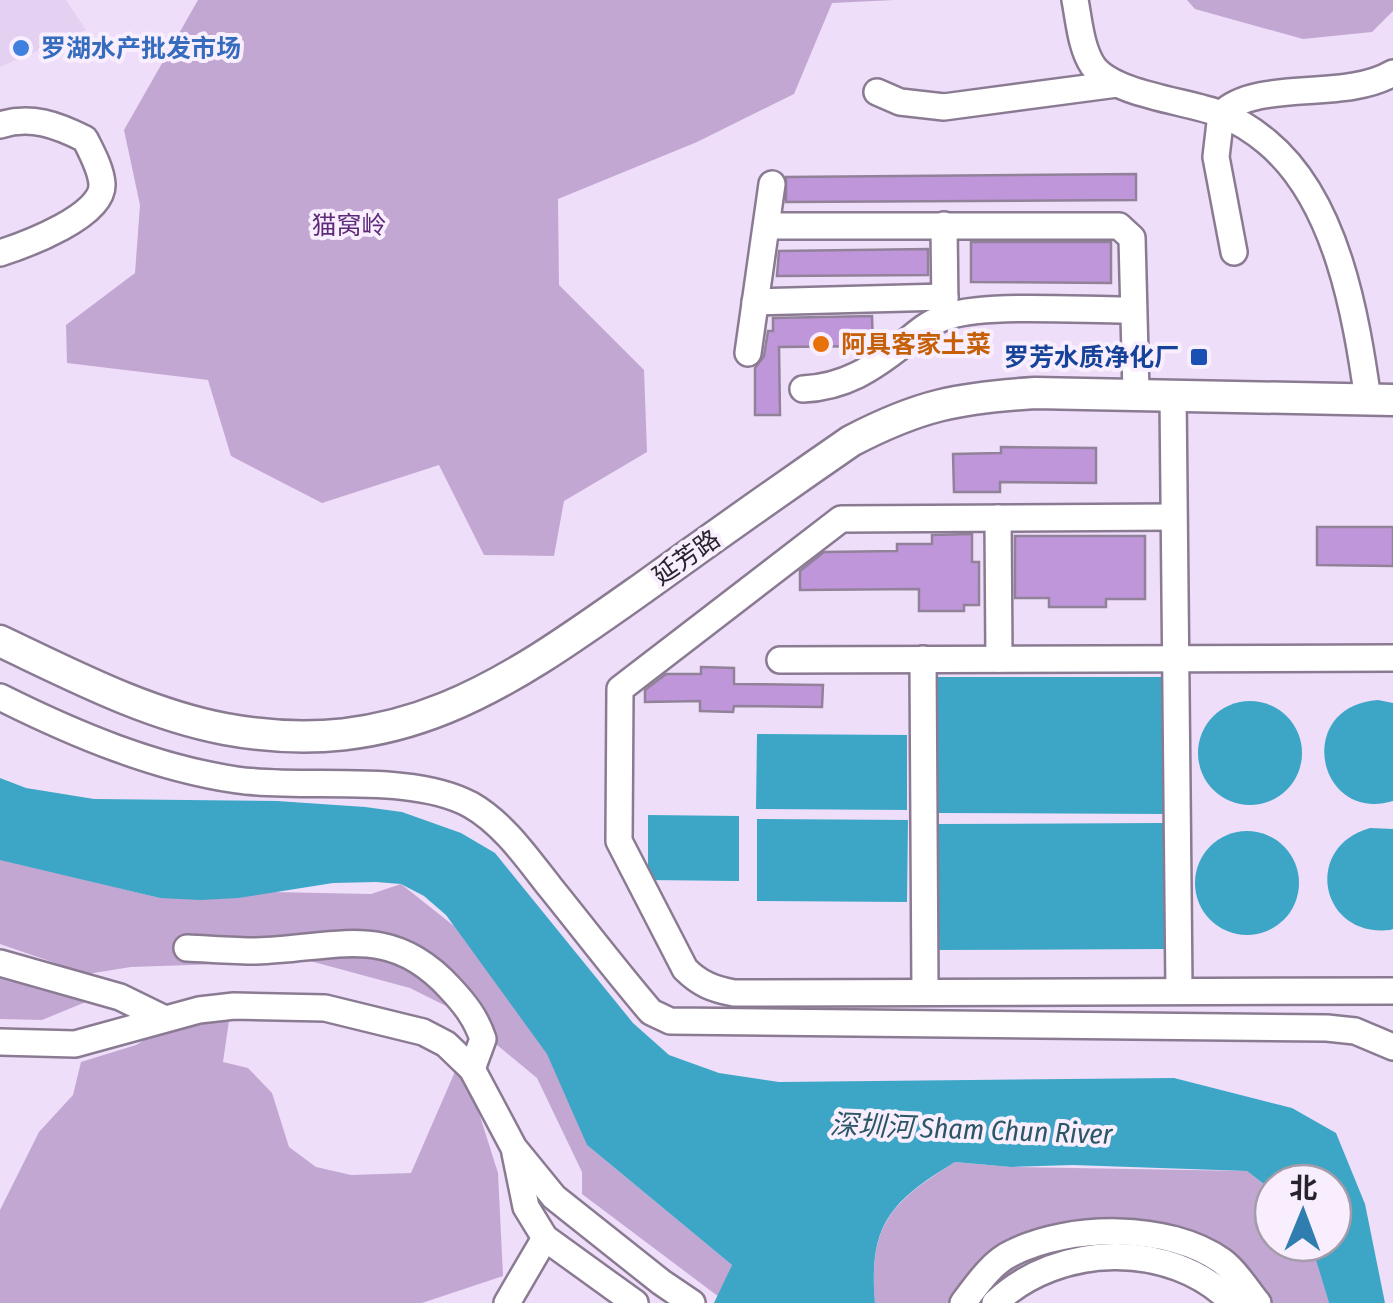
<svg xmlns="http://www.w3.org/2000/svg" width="1393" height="1303" font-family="'Fira Sans Condensed','Noto Sans SC',sans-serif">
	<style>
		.built { fill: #e4d0f1 }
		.green { fill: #c2a7d2 }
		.water { fill: #3da6c7 }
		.building { fill: #c096da; stroke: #91829a; stroke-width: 2.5 }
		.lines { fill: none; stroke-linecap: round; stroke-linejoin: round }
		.minor-casing { stroke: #8a7b93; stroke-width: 30 }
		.major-casing { stroke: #8a7b93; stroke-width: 35 }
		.minor { stroke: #fff; stroke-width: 25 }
		.major { stroke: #fff; stroke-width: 30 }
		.shop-dot { fill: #3f7fe0; stroke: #f8eefe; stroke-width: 4 }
		.food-dot { fill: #e8710a; stroke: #f8eefe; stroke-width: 4 }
		.transit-dot { fill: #1a4fb4; stroke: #f8eefe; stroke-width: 4 }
		.labels { text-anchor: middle; stroke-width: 8; stroke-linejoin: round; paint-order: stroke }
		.shop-label { font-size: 25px; font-weight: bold; fill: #366cbe; stroke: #f8eefe; text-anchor: start }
		.park-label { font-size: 25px; fill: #5e2979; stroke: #f8eefe }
		.food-label { font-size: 25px; font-weight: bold; fill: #c56008; stroke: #f8eefe; text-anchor: start }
		.transit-label { font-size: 25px; font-weight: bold; fill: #164399; stroke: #f8eefe; text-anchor: end }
		.street-label { font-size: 25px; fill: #28222b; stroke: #f8eefe }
		.water-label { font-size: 28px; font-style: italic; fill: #2a5665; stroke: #f8eefe }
	</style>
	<rect width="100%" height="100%" fill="#eedef9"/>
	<polygon class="built" points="0,0 66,0 86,30 0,67"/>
	<g class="green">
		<polygon points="198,0 894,0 832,3 794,94 697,142 558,199 559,285 644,370 647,452 564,501 554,556 484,555 439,465 322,503 231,456 208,380 67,363 66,325 135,273 140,205 124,130"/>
		<polygon points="1187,0 1393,0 1393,11 1372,32 1303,39 1195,9"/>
		<polygon points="0,859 160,898 271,892 371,894 401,884 454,926 559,1068 587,1145 732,1265 719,1297 582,1194 582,1172 537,1078 456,1011 410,988 310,961 131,967 87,974 0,944"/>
		<polygon points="0,960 93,999 42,1020 0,1019"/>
		<polygon points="231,1007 223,1062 248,1068 272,1093 289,1147 316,1167 351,1175 411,1173 457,1067 472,1091 498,1173 503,1276 422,1303 0,1303 0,1210 39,1132 73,1095 81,1062 136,1045 164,1028"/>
		<path d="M955,1162L1011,1167L1247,1171L1273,1191V1243L1312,1244L1329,1303H1240L1154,1248L1082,1245L1028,1259L983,1303H875C868,1223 892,1202 955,1162Z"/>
	</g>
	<g class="water">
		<polygon points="938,677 1163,677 1163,814 937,813"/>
		<path d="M1378,700L1393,703V801C1317,824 1293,706 1378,700Z"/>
		<circle cx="1250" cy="753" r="52"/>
		<polygon points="757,734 907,735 907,810 756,809"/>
		<path d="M0,778L26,788L94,799L277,801L365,807L402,812L461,833L495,853L633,1023L669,1055L719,1073L779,1082L1174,1078L1292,1108L1336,1133L1365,1204L1385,1303H1329L1311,1243H1333V1183H1273V1191L1247,1171L1073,1165L1011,1167L955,1162C891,1201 868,1224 875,1303H714L732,1265L587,1145L547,1054L446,915L424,896L401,884L376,882L333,883L238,898L201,900L160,898L0,860Z"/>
		<polygon points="648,815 739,816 739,881 648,880"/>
		<polygon points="757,819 908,820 907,902 757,901"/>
		<polygon points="1164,823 1164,949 937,950 937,824"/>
		<path d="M1370,828L1393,829V929L1390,930C1320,938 1302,847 1370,828Z"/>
		<circle cx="1247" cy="883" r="52"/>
	</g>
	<g class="building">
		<polygon points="1136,174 1136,200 786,202 786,177"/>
		<polygon points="971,242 1111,242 1111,283 971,282"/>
		<polygon points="928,249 928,275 777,276 779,251"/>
		<polygon points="872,316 873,346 779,347 780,415 755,415 755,368 764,356 768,331 773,331 773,318"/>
		<polygon points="1001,447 1096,448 1096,483 1000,482 1000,492 954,492 953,454 1001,453"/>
		<polygon points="1317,527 1393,527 1393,566 1317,565"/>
		<polygon points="972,534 972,562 979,562 979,605 964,605 964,611 919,611 919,589 800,590 800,571 824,552 897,551 897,544 932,544 932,535"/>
		<polygon points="1015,536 1145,536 1145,599 1106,599 1106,607 1049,607 1049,598 1015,598"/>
		<polygon points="701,667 734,668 734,684 823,685 822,707 734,706 733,712 700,711 700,701 645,702 645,690 666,674 701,674"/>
	</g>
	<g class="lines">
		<g class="minor-casing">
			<g id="minor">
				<path d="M1075,0C1079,21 1081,48 1093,66C1114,95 1188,101 1221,114C1236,120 1254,131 1267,142C1337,200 1356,315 1368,400"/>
				<polyline points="877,92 900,102 944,107 1117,84"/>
				<path d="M0,125C31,115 57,125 85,139C92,153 101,169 102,184C104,216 25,245 0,253"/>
				<polyline points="944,225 945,310"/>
				<polyline points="767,226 1119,226 1132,238 1136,393"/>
				<path d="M1234,252L1216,157L1221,114C1258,78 1344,102 1393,73"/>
				<polyline points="755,302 945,297"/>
				<polyline points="748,353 772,184"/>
				<path d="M803,389C845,387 872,369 905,343C917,333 928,323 943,318C981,302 1087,311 1133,310"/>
				<polyline points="1173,394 1179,989"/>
				<path d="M1173,517L841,519L620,689L619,841L685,969C700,984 713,989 734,993L1393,991"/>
				<polyline points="998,518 999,659"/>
				<polyline points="923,659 925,991"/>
				<polyline points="780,660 1393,658"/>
				<path d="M0,697C74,734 155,768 237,780C306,790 411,772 471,805C504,824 527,858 550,887C584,929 616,971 651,1012L670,1021L1327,1028L1355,1031L1393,1047"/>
				<path d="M187,948C210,949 233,951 256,951C335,949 389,921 450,988C465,1004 476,1018 483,1039L472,1069"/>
				<polyline points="0,963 120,997 165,1019"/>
				<polyline points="0,1042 75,1044 199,1010 234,1006 325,1008 423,1032 446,1044 472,1069 514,1148 554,1197 661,1282 692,1303"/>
				<polyline points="515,1153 526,1207 545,1238 635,1303"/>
				<polyline points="507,1303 545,1238"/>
				<path d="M963,1303C976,1286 992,1262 1012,1253C1069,1224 1169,1223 1222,1261C1236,1271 1247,1290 1258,1303"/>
				<path d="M995,1303C1058,1243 1170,1239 1233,1303"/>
			</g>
		</g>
		<g class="major-casing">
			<path id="major" d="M0,641C72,675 146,714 225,729C403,762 511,681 647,585C715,536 783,488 851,441C920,405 958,398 1035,393L1393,400"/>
		</g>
		<use href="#minor" class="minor"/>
		<use href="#major" class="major"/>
	</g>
	<circle class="shop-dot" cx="21" cy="48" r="10"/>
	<circle class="food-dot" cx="821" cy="344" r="10"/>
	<rect class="transit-dot" x="1189" y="347" width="20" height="20" rx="5"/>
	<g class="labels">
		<g class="shop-label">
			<text x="41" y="57">罗湖水产批发市场</text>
		</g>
		<g class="park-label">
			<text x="349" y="234">猫窝岭</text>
		</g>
		<g class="food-label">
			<text x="841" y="353">阿具客家土菜</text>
		</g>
		<g class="transit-label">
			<text x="1179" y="366">罗芳水质净化厂</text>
		</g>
		<g class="street-label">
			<text transform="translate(686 557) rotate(-35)" y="9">延芳路</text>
		</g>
		<g class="water-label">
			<text transform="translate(971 1129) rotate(2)" y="10">深圳河 Sham Chun River</text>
		</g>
	</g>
	<g transform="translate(1303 1213) rotate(1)"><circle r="48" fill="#f8eefe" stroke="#a59caa" stroke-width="2.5"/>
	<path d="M0-8L18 38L0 25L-18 38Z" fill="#307eb0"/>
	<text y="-15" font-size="28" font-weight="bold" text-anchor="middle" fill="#28222b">北</text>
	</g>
</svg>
